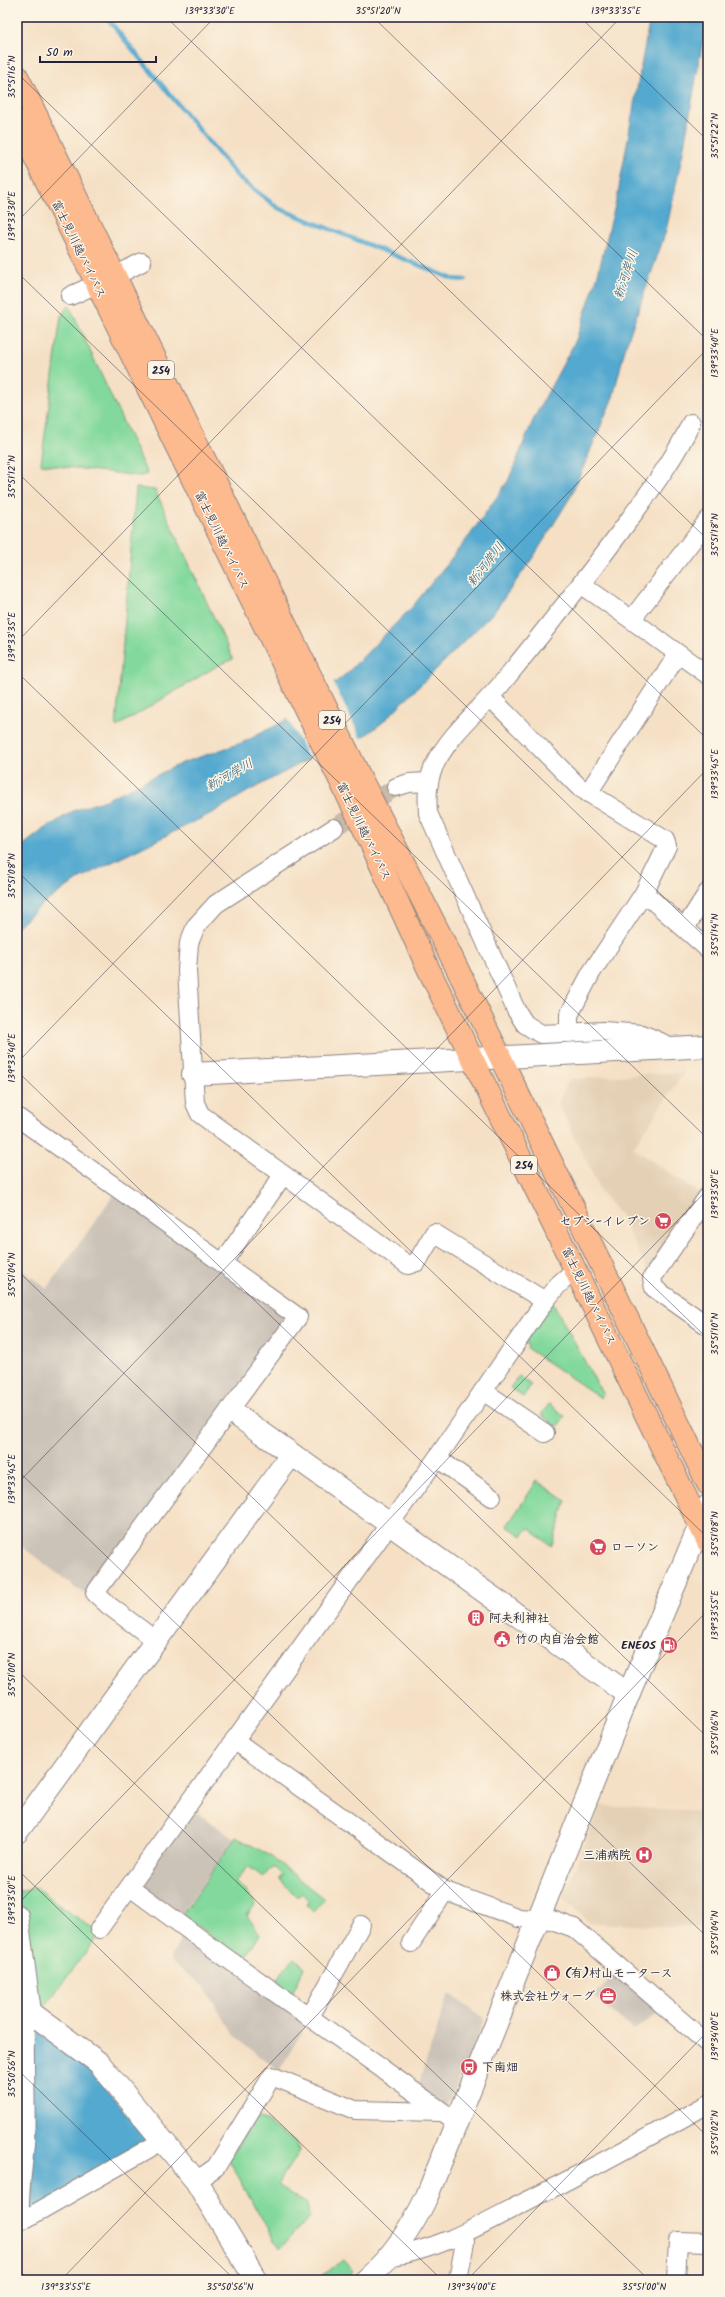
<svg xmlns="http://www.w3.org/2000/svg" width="725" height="2297" font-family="Kalam,'Klee One',sans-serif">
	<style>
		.built { fill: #e4d0b5 }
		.industrial { fill: #cbc2b8 }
		.green { fill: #83d99d; stroke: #527e6c }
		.water { fill: #52a9cf; stroke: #3a6685 }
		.pier { fill: #f5e0c5 }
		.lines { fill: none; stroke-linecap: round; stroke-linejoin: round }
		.stream { stroke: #52a9cf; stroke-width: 4.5 }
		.minor-tunnel { stroke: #cbbaa9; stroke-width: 18; stroke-dasharray: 18 9; stroke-linecap: butt }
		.minor-casing { stroke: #8c8180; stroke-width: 20 }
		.tertiary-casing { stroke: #8c8180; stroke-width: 24 }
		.trunk-casing { stroke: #8c8180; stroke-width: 24 }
		.minor { stroke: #fff; stroke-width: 18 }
		.tertiary { stroke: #fff; stroke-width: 22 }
		.trunk { stroke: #fcba8e; stroke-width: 22 }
		.ticks { fill: none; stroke: #22223b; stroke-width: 1; stroke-opacity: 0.45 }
		.labels { text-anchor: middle; stroke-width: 3; stroke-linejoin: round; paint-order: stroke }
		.shield { fill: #fcf5e5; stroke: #63616e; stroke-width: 1 }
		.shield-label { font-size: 11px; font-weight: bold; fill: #22223b }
		.street-label { font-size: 12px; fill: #22223b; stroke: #fcf5e5 }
		.poi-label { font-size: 12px; font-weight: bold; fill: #22223b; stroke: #fcf5e5; text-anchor: start }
		.water-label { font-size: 13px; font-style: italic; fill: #355876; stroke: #fcf5e5 }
		.neatline { fill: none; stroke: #22223b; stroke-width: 1.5 }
		.ticks-label { font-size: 10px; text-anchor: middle; fill: #22223b }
	</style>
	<rect width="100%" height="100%" fill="#fcf5e5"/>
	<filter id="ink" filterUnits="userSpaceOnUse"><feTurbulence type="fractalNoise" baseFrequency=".025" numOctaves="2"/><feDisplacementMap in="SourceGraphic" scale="8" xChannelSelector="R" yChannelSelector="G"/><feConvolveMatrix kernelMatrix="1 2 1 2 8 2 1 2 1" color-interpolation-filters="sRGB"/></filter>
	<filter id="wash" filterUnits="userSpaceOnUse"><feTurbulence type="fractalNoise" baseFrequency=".012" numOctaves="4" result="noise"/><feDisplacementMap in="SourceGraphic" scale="16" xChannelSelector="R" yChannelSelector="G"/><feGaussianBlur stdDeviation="0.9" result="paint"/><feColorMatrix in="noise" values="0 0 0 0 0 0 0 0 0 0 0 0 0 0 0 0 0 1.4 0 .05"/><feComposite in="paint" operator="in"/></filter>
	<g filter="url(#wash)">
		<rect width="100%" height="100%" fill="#f5e0c5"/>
		<g class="built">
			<polygon points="684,1072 633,1148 701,1195 648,1271 620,1215 601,1192 558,1103 569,1079"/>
			<polygon points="600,1806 708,1811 708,1928 590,1923 563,1898"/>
		</g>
		<g class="industrial">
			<polygon points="115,1193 283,1315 280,1328 87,1596 17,1543 17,1266 47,1289"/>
			<polygon points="192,1809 234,1839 180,1915 139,1885"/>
			<polygon points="183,1932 307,2023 279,2071 235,2037 204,1986 170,1961"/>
			<polygon points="616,1972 662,2011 634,2030 594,1997"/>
			<polygon points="449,1994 485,2018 455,2090 444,2106 417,2087"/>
		</g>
		<g class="green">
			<polygon points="69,305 147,474 140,476 41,464 61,316"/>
			<polygon points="136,488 155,490 233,659 217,666 116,727"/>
			<polygon points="552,1301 603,1395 601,1398 528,1349 526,1340"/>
			<polygon points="519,1376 531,1385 523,1397 510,1388"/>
			<polygon points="549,1404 565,1416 557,1427 541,1415"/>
			<polygon points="537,1481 566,1501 552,1546 528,1528 522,1536 507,1526"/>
			<polygon points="236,1837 269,1855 324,1899 313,1912 306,1905 310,1901 302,1893 297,1897 279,1879 282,1875 273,1866 263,1877 248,1866 235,1883 247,1892 246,1894 256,1903 247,1916 260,1934 244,1960 182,1915"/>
			<polygon points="36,1888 86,1924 101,1932 42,2010 25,1997 17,1934 17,1891"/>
			<polygon points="294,1958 305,1967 291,1995 274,1982"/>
			<polygon points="258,2117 297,2143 299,2151 277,2185 307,2204 309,2217 279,2249 229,2160 254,2118"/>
			<polygon points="343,2260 353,2271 342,2280 317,2280"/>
		</g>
		<g class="water">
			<polygon points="650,17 707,17 683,152 666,231 626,345 613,397 571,496 534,556 494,612 382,723 366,735 307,760 247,792 214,812 80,878 43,904 17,927 17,850 43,830 73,811 105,800 182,763 244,742 288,719 346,674 413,606 470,535 508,481 534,418 576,340 597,278 618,193"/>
			<polygon points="34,2028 91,2072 146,2137 145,2145 32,2210 26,2205 31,2029"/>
		</g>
		<polygon class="pier" points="333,682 361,739 310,761 287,717"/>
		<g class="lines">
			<polyline class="stream" points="106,17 238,177 278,208 453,279 465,280"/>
		</g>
	</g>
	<g filter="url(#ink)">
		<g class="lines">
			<polyline class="minor-tunnel" points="334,828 396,787"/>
			<g class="minor-casing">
				<g id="minor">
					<polyline points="70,296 115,276 142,262"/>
					<path d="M582,585C625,614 665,645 708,675"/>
					<polyline points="632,619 708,520"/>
					<polyline points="490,697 579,787 665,840 667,846 644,893 591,973 569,1015 569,1033"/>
					<polyline points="396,787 409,783 428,782"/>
					<polyline points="588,793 678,654"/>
					<polyline points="334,828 216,904 196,926 189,943 187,970 195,1103 200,1114 408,1265 417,1262 434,1233 545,1301"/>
					<polyline points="644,893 708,949"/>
					<polyline points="685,928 708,892"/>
					<path d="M674,1048L642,1034L604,1031L541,1034L525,1024L516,1010L428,813C427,796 427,782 434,766C450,733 480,710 503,682C546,629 589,575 629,520C652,488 675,458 691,423"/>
					<polyline points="17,1117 298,1317 95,1593 108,1605 155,1640"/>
					<polyline points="708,1196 652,1278 654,1288 708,1326"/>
					<polyline points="222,1264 283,1175"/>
					<polyline points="483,1391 545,1433"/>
					<polyline points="437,1458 492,1497"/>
					<polyline points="234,1740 445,1891 519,1918 552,1920 574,1928 708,2044"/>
					<polyline points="130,1887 225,1957 457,2122"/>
					<polyline points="99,1929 437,1458 545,1301 558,1285 576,1269"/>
					<polyline points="411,1943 445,1891"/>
					<path d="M30,2012L25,2025C24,2064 27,2103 25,2143C24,2163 17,2203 21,2219L27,2218L164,2140"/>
					<polyline points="310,2017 361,1925"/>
					<polyline points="196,2181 216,2167 272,2076 355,2110 441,2112"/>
					<path d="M391,2256C437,2251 482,2224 523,2203C586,2172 647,2138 708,2104"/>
					<polyline points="458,2280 465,2242 463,2234"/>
					<polyline points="676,2280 678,2241 708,2242"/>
				</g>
			</g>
			<g class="tertiary-casing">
				<g id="tertiary">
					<path d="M193,1074C365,1064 536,1056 708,1046"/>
					<polyline points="231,1411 621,1689 629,1693"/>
					<polyline points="17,1832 291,1455"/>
					<polyline points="17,1916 30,2012 99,2063 196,2181 256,2280"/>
					<path d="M366,2280C393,2256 412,2228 427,2196L629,1693L708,1506"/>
				</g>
			</g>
			<g class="trunk-casing">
				<g id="trunk">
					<polyline points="17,76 360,777 452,958 708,1484"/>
					<polyline points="17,121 368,837 427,966 708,1542"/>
				</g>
			</g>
			<use href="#minor" class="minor"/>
			<use href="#tertiary" class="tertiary"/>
			<use href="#trunk" class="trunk"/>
		</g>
	</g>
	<path class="ticks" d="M166,17L708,540M373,17L708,341M580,17L708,141M17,73L708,740M17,222L215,17M17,272L708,940M17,472L708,1139M17,642L621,17M17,672L708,1339M17,871L708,1538M17,1063L708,348M17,1071L708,1738M17,1270L708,1938M17,1470L708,2137M17,1484L708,768M17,1670L649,2280M17,1869L442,2280M17,1905L708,1189M17,2069L235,2280M17,2269L29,2280M61,2280L708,1610M467,2280L708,2031"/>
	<defs>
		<g id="supermarket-disc" transform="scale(0.9)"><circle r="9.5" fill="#d1495b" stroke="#fcf5e5"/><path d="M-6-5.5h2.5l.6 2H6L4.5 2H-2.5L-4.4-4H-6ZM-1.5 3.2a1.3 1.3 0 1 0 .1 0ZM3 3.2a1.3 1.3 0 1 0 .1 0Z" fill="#fff"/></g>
		<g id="building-disc" transform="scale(0.9)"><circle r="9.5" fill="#d1495b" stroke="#fcf5e5"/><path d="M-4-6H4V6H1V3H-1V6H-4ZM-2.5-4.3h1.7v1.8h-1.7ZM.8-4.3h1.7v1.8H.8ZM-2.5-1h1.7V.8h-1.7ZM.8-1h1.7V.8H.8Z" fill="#fff"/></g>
		<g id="civic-disc" transform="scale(0.9)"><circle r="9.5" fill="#d1495b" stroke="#fcf5e5"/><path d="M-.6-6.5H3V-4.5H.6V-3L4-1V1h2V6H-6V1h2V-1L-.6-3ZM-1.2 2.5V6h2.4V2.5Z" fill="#fff"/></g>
		<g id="fuel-disc" transform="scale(0.9)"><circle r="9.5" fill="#d1495b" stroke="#fcf5e5"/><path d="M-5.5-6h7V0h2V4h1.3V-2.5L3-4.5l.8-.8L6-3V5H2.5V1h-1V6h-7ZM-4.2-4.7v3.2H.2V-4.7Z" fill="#fff"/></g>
		<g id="hospital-disc" transform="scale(0.9)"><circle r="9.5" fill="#d1495b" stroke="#fcf5e5"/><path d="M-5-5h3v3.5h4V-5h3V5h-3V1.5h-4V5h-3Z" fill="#fff"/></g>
		<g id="shop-disc" transform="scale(0.9)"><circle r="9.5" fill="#d1495b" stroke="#fcf5e5"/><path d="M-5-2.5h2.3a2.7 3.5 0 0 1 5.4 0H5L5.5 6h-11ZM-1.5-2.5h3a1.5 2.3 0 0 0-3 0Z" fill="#fff"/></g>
		<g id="office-disc" transform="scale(0.9)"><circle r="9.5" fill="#d1495b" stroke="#fcf5e5"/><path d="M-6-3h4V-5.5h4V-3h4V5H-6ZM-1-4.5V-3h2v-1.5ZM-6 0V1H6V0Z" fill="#fff"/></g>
		<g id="bus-disc" transform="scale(0.9)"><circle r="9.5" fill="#d1495b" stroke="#fcf5e5"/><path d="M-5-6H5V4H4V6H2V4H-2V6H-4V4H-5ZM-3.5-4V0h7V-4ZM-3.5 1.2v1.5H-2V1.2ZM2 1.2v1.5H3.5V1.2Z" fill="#fff"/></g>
	</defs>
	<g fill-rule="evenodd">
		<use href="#supermarket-disc" x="663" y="1221"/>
		<use href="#supermarket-disc" x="598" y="1547"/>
		<use href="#building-disc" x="476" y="1618"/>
		<use href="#civic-disc" x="502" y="1639"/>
		<use href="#fuel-disc" x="669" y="1645"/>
		<use href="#hospital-disc" x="644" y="1855"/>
		<use href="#shop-disc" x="552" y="1973"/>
		<use href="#office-disc" x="608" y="1996"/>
		<use href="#bus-disc" x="469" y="2067"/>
	</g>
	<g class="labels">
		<g class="shield">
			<rect x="148" y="361" width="26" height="18" rx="3"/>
			<rect x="319" y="711" width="26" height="18" rx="3"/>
			<rect x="511" y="1156" width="26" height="18" rx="3"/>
		</g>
		<g class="shield-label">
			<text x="161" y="374">254</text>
			<text x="332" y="724">254</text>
			<text x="524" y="1169">254</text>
		</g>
		<g class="street-label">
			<text transform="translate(79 249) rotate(64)" y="4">富士見川越バイパス</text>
			<text transform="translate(222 540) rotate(64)" y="4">富士見川越バイパス</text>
			<text transform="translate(364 831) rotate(64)" y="4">富士見川越バイパス</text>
			<text transform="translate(589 1296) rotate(64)" y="4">富士見川越バイパス</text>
		</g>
		<g class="poi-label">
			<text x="650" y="1225" text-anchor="end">セブン-イレブン</text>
			<text x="611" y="1551">ローソン</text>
			<text x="489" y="1622">阿夫利神社</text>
			<text x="515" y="1643">竹の内自治会館</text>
			<text x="656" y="1649" text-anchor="end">ENEOS</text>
			<text x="631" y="1859" text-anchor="end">三浦病院</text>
			<text x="565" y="1977">(有)村山モータース</text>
			<text x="595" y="2000" text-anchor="end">株式会社ヴォーグ</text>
			<text x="482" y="2071">下南畑</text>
		</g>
		<g class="water-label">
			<text transform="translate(625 274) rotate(-72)" y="5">新河岸川</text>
			<text transform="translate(485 564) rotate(-52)" y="5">新河岸川</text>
			<text transform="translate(229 774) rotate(-29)" y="5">新河岸川</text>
		</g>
	</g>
	<rect width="725" height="2297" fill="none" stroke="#fcf5e5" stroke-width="44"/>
	<path d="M40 56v6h116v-6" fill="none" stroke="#22223b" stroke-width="2"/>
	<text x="46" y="56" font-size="12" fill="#22223b" stroke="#fcf5e5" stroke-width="3" paint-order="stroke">50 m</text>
	<rect x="22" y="22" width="681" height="2253" class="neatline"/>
	<g class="ticks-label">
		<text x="210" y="14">139°33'30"E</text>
		<text x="378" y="14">35°51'20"N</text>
		<text x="616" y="14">139°33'35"E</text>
		<text transform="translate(11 77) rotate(-90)" y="4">35°51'16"N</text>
		<text transform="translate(714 136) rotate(-90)" y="4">35°51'22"N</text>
		<text transform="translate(11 216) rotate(-90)" y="4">139°33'30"E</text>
		<text transform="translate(714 353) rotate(-90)" y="4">139°33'40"E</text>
		<text transform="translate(11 477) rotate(-90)" y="4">35°51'12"N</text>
		<text transform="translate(714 535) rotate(-90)" y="4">35°51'18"N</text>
		<text transform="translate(11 637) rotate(-90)" y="4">139°33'35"E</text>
		<text transform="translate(714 774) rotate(-90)" y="4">139°33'45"E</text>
		<text transform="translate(11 876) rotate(-90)" y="4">35°51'08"N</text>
		<text transform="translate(714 935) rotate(-90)" y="4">35°51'14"N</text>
		<text transform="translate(11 1058) rotate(-90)" y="4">139°33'40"E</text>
		<text transform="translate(714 1194) rotate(-90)" y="4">139°33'50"E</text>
		<text transform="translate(11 1275) rotate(-90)" y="4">35°51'04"N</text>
		<text transform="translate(714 1334) rotate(-90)" y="4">35°51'10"N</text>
		<text transform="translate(11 1479) rotate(-90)" y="4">139°33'45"E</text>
		<text transform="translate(714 1534) rotate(-90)" y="4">35°51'08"N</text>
		<text transform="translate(714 1615) rotate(-90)" y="4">139°33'55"E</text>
		<text transform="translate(11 1675) rotate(-90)" y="4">35°51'00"N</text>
		<text transform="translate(714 1733) rotate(-90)" y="4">35°51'06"N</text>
		<text transform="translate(11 1900) rotate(-90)" y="4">139°33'50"E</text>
		<text transform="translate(714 1933) rotate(-90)" y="4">35°51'04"N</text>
		<text transform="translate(714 2036) rotate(-90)" y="4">139°34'00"E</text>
		<text transform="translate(11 2074) rotate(-90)" y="4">35°50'56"N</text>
		<text transform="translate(714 2133) rotate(-90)" y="4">35°51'02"N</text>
		<text x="66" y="2290">139°33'55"E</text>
		<text x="230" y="2290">35°50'56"N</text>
		<text x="472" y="2290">139°34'00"E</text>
		<text x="644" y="2290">35°51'00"N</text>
	</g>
</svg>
